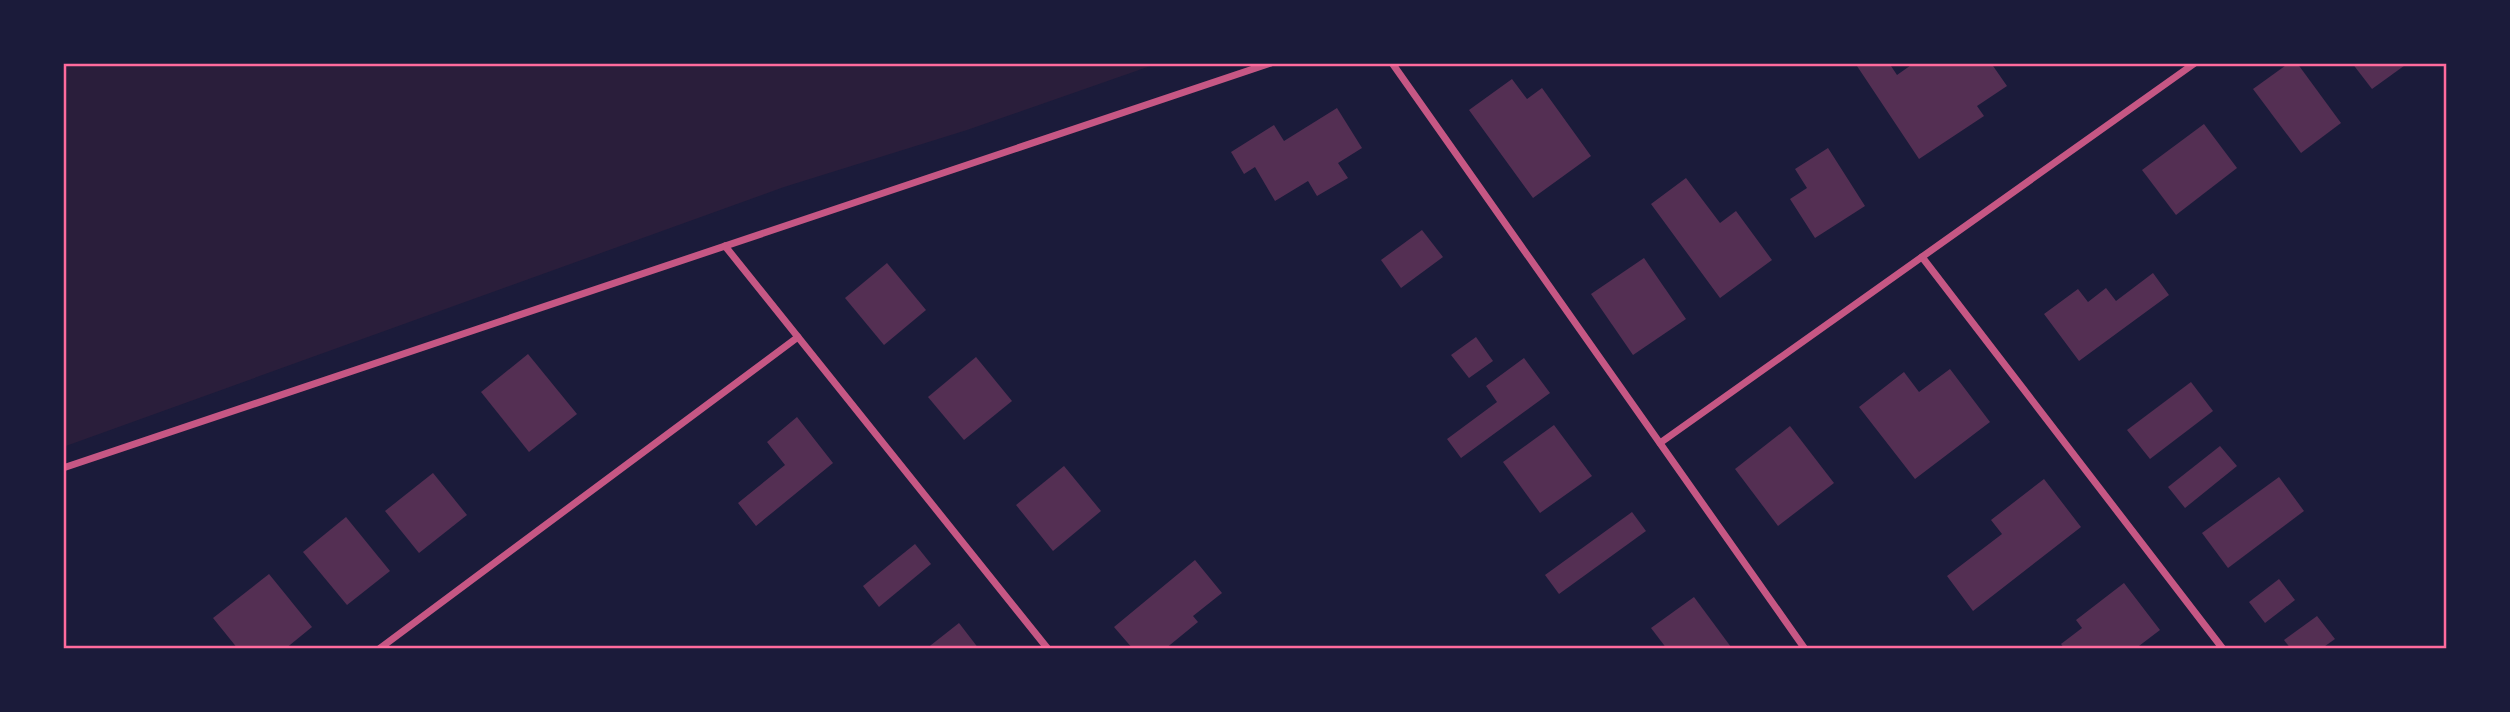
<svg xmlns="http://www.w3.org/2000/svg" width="2510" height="712" font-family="Inter,sans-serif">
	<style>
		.green { fill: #2a1e3b }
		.building { fill: #542f53 }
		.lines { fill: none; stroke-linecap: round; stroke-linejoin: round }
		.minor { stroke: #c65784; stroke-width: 7 }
		.neatline { fill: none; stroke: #ff6b9d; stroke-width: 2.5 }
	</style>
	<rect width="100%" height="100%" fill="#1b1b3a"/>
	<polygon class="green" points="63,63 1159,63 967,130 784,187 63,447"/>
	<g class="building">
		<polygon points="1855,63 1889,63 1897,75 1914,63 1991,63 2007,86 1977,106 1984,116 1919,159"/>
		<polygon points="2289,63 2297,63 2341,123 2301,153 2253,89"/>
		<polygon points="2352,63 2408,63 2372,89"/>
		<polygon points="1512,79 1527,99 1542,88 1591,156 1533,198 1469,110"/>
		<polygon points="1337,108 1362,148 1338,163 1348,178 1317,196 1308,181 1275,201 1255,167 1244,174 1231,152 1274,125 1284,141"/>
		<polygon points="2204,124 2237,168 2176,215 2142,170"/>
		<polygon points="1828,148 1865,206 1815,238 1790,199 1807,188 1795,169"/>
		<polygon points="1686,178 1720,223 1736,211 1772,260 1720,298 1651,204"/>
		<polygon points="1422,230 1443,257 1401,288 1381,260"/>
		<polygon points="1644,258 1686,319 1633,355 1591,294"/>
		<polygon points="887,263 926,310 884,345 845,298"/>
		<polygon points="2153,273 2169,295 2079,361 2044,314 2078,289 2088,302 2106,288 2116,301"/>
		<polygon points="1476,337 1493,361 1469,378 1451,355"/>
		<polygon points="528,354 577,414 529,452 481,392"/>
		<polygon points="976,357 1012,401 964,440 928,397"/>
		<polygon points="1524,358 1550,393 1461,458 1447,439 1497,402 1486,386"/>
		<polygon points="1950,369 1990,422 1915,479 1859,407 1904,372 1919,392"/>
		<polygon points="2191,382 2213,411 2150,459 2127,430"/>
		<polygon points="797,417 833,463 756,526 738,503 785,465 767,442"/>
		<polygon points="1554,425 1592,476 1540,513 1503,462"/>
		<polygon points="1790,426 1834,483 1778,526 1735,469"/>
		<polygon points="2220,446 2237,466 2185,508 2168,487"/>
		<polygon points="1064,466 1101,511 1053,551 1016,505"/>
		<polygon points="433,473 467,515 419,553 385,511"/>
		<polygon points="2279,477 2304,511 2228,568 2202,533"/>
		<polygon points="2044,479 2081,527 1973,611 1947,576 2002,534 1991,520"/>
		<polygon points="1632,512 1646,531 1559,594 1545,575"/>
		<polygon points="346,517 390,571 347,605 303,552"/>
		<polygon points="915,544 931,564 879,607 863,586"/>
		<polygon points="1195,560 1222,593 1193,616 1198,622 1165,649 1133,649 1114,627"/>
		<polygon points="269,574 312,627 285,649 238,649 213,618"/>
		<polygon points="2279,579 2295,600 2265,623 2249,602"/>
		<polygon points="2124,583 2160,630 2135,649 2065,649 2061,644 2082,628 2076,620"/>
		<polygon points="1694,597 1731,647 1728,649 1667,649 1651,628"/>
		<polygon points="2317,616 2335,639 2321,649 2291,649 2284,640"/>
		<polygon points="959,623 979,649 926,649"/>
	</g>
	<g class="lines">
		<g class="minor">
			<polyline points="1392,63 1805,649"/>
			<polyline points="725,246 1048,649"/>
			<polyline points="1922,257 2223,649"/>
			<polyline points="1660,443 2195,63"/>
			<polyline points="63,468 1271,63"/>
			<polyline points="379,649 798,337"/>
		</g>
	</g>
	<rect width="2510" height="712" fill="none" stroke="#1b1b3a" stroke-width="130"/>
	<rect x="65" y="65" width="2380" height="582" class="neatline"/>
</svg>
